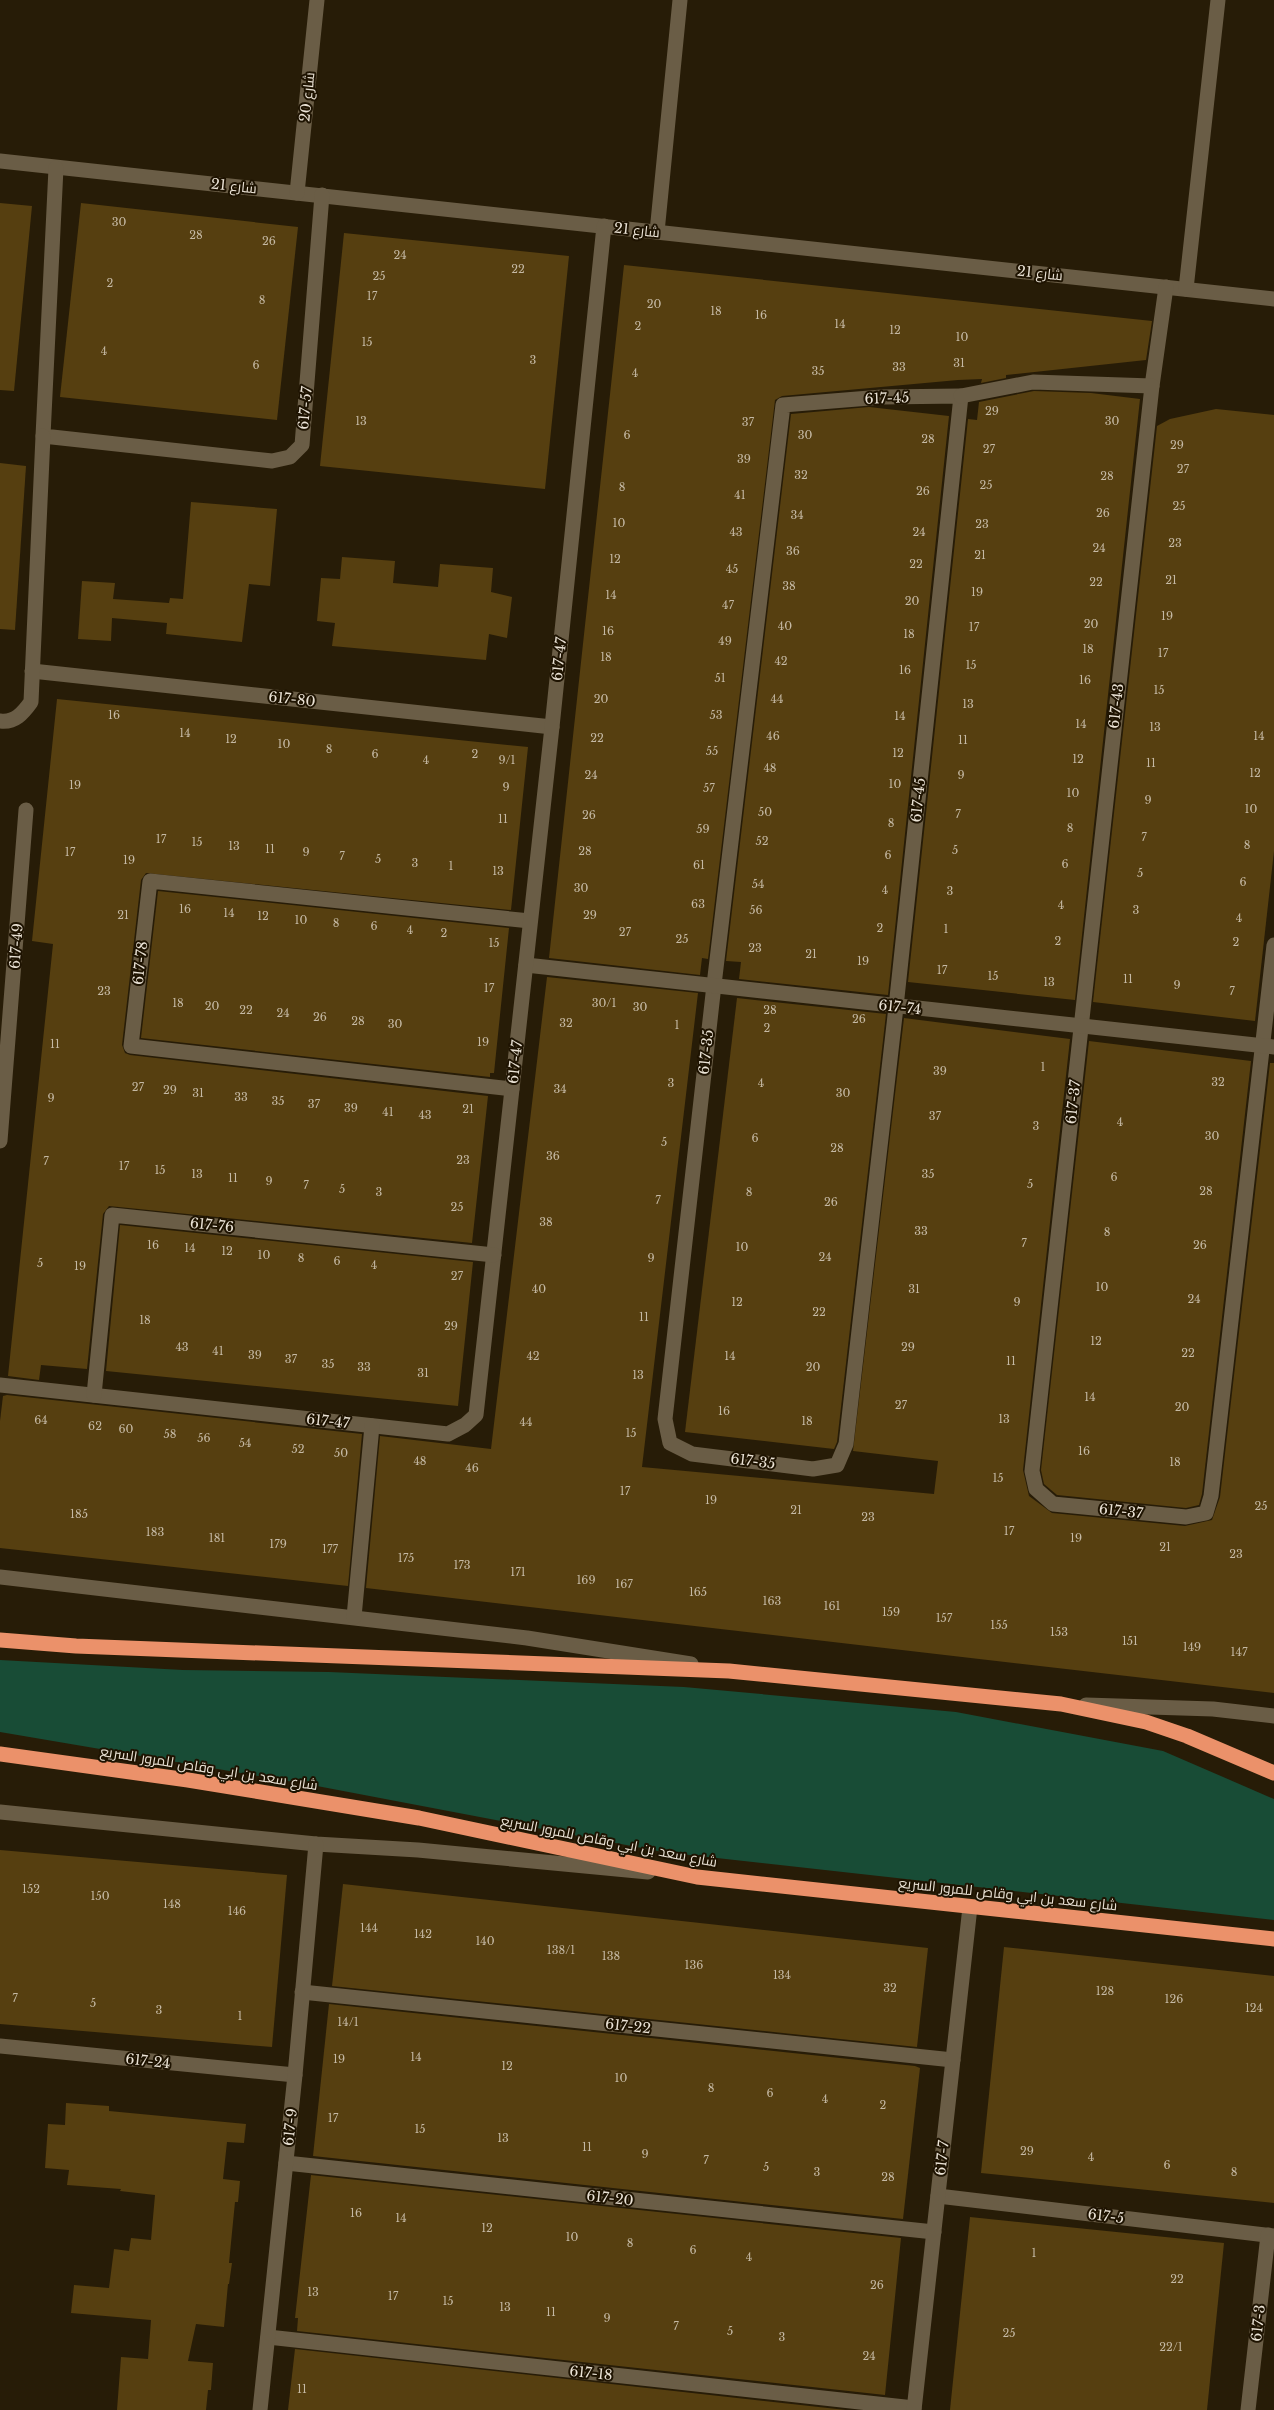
<svg xmlns="http://www.w3.org/2000/svg" width="1274" height="2410" font-family="'Libre Baskerville',Cairo,serif">
	<style>
		.green { fill: #184c36 }
		.building { fill: #563f10 }
		.lines { fill: none; stroke-linecap: round; stroke-linejoin: round }
		.minor { stroke: #6a5d46; stroke-width: 15 }
		.highway { stroke: #eb916a; stroke-width: 15 }
		.labels { text-anchor: middle; stroke-width: 4; stroke-linejoin: round; paint-order: stroke }
		.number-label { font-size: 11px; fill: #c5b9a4 }
		.street-label { font-size: 14px; fill: #eae2d5; stroke: #1e1301 }
	</style>
	<rect width="100%" height="100%" fill="#271c07"/>
	<polygon class="green" points="0,1660 183,1670 329,1672 684,1687 956,1712 1163,1751 1274,1799 1274,1920 663,1852 317,1786 0,1732"/>
	<g class="building">
		<polygon points="0,203 32,206 14,391 0,390"/>
		<polygon points="81,203 298,227 277,420 60,397"/>
		<polygon points="344,233 569,256 545,489 320,466"/>
		<polygon points="624,265 1152,321 1146,360 1006,375 1006,378 981,383 982,379 958,380 782,396 775,400 708,959 702,958 700,975 549,958"/>
		<polygon points="1034,391 1091,393 1140,399 1075,1000 908,982 968,419 977,420 979,402"/>
		<polygon points="869,407 949,416 888,995 739,979 741,962 726,961 791,414"/>
		<polygon points="1216,409 1274,415 1274,851 1255,1021 1093,1002 1157,426 1170,419"/>
		<polygon points="0,463 26,466 15,630 0,629"/>
		<polygon points="191,502 277,509 270,586 249,584 242,642 166,634 167,623 112,618 111,641 78,639 82,581 115,583 113,599 169,603 170,598 183,599"/>
		<polygon points="342,557 395,561 393,583 438,587 440,564 493,568 491,592 512,597 507,638 489,634 486,660 332,646 335,623 317,621 321,578 340,579"/>
		<polygon points="57,699 528,747 511,910 146,873 141,880 122,1045 125,1053 130,1055 488,1096 472,1243 109,1206 103,1214 87,1369 41,1365 39,1380 8,1376 53,944 32,941"/>
		<polygon points="158,891 509,928 494,1073 490,1073 490,1077 141,1038"/>
		<polygon points="547,977 698,993 642,1467 934,1494 938,1461 853,1451 904,1018 1070,1039 1023,1470 1029,1496 1052,1513 1185,1526 1212,1520 1220,1497 1270,1063 1274,1063 1274,1693 366,1588 380,1436 491,1449"/>
		<polygon points="737,998 886,1014 837,1442 834,1449 685,1432"/>
		<polygon points="1089,1041 1251,1061 1202,1494 1199,1505 1186,1508 1057,1495 1044,1484 1041,1470"/>
		<polygon points="120,1225 473,1262 458,1406 106,1371"/>
		<polygon points="7,1395 362,1434 348,1586 0,1548 0,1421 3,1396"/>
		<polygon points="0,1850 287,1875 272,2047 0,2024"/>
		<polygon points="343,1884 928,1948 917,2047 332,1986"/>
		<polygon points="1004,1947 1274,1976 1274,2203 981,2173"/>
		<polygon points="329,2004 915,2066 920,2068 903,2219 313,2156"/>
		<polygon points="66,2103 109,2106 109,2111 246,2124 244,2143 227,2142 223,2179 240,2181 238,2202 235,2202 229,2263 232,2263 229,2284 228,2284 224,2327 196,2324 188,2361 213,2363 211,2390 208,2390 206,2410 117,2410 121,2357 148,2359 151,2320 71,2313 74,2285 109,2288 114,2249 129,2251 131,2238 151,2240 155,2195 120,2191 121,2189 67,2185 69,2170 45,2168 48,2124 65,2125"/>
		<polygon points="311,2175 901,2238 885,2395 297,2331 298,2318 295,2318"/>
		<polygon points="970,2217 1224,2243 1207,2410 950,2410"/>
		<polygon points="295,2349 846,2410 288,2410"/>
	</g>
	<g class="lines">
		<g class="minor">
			<polyline points="0,161 1274,299"/>
			<polyline points="56,168 43,436 272,461 290,457 302,445 322,195"/>
			<polyline points="297,193 317,0"/>
			<polyline points="657,232 680,0"/>
			<polyline points="1186,289 1218,0"/>
			<polyline points="1152,386 1166,287"/>
			<polygon points="961,396 896,1007 846,1444 837,1465 813,1469 692,1454 670,1443 665,1419 714,985 783,405 882,397"/>
			<polyline points="961,396 1033,382 1152,386 1032,1471 1036,1489 1053,1504 1186,1517 1206,1513 1211,1496 1274,945"/>
			<polyline points="32,671 552,727"/>
			<path d="M0,721C15,723 23,713 31,702L43,436"/>
			<polyline points="526,965 1274,1047"/>
			<polyline points="512,1089 131,1046 150,881 530,921"/>
			<polyline points="0,1141 26,810"/>
			<polyline points="0,1385 448,1434 465,1425 476,1415 552,727 604,226"/>
			<polyline points="94,1395 112,1215 494,1255"/>
			<polyline points="0,1577 527,1638 691,1664"/>
			<polyline points="354,1617 372,1426"/>
			<polyline points="1086,1705 1213,1709 1274,1716"/>
			<polyline points="0,1812 316,1844 418,1850 648,1872"/>
			<polyline points="302,1992 953,2060"/>
			<polyline points="0,2046 295,2075"/>
			<polyline points="286,2163 934,2232"/>
			<polyline points="938,2196 1274,2236"/>
			<polyline points="268,2337 914,2408"/>
			<polyline points="260,2410 295,2075 316,1844"/>
			<polyline points="914,2410 970,1907"/>
			<polyline points="1248,2410 1268,2235"/>
		</g>
		<g class="highway">
			<polyline points="0,1640 76,1646 729,1671 1061,1704 1146,1722 1187,1736 1274,1773"/>
			<polyline points="0,1754 188,1780 419,1818 697,1877 1274,1939"/>
		</g>
	</g>
	<g class="labels">
		<g class="number-label">
			<text x="119" y="226">30</text>
			<text x="196" y="239">28</text>
			<text x="269" y="245">26</text>
			<text x="400" y="259">24</text>
			<text x="518" y="273">22</text>
			<text x="379" y="280">25</text>
			<text x="110" y="287">2</text>
			<text x="372" y="300">17</text>
			<text x="262" y="304">8</text>
			<text x="654" y="308">20</text>
			<text x="716" y="315">18</text>
			<text x="761" y="319">16</text>
			<text x="840" y="328">14</text>
			<text x="638" y="330">2</text>
			<text x="895" y="334">12</text>
			<text x="962" y="341">10</text>
			<text x="367" y="346">15</text>
			<text x="104" y="355">4</text>
			<text x="533" y="364">3</text>
			<text x="959" y="367">31</text>
			<text x="256" y="369">6</text>
			<text x="899" y="371">33</text>
			<text x="818" y="375">35</text>
			<text x="635" y="377">4</text>
			<text x="992" y="415">29</text>
			<text x="361" y="425">13</text>
			<text x="1112" y="425">30</text>
			<text x="748" y="426">37</text>
			<text x="627" y="439">6</text>
			<text x="805" y="439">30</text>
			<text x="928" y="443">28</text>
			<text x="1177" y="449">29</text>
			<text x="989" y="453">27</text>
			<text x="744" y="463">39</text>
			<text x="1183" y="473">27</text>
			<text x="801" y="479">32</text>
			<text x="1107" y="480">28</text>
			<text x="986" y="489">25</text>
			<text x="622" y="491">8</text>
			<text x="923" y="495">26</text>
			<text x="740" y="499">41</text>
			<text x="1179" y="510">25</text>
			<text x="1103" y="517">26</text>
			<text x="797" y="519">34</text>
			<text x="619" y="527">10</text>
			<text x="982" y="528">23</text>
			<text x="736" y="536">43</text>
			<text x="919" y="536">24</text>
			<text x="1175" y="547">23</text>
			<text x="1099" y="552">24</text>
			<text x="793" y="555">36</text>
			<text x="980" y="559">21</text>
			<text x="615" y="563">12</text>
			<text x="916" y="568">22</text>
			<text x="732" y="573">45</text>
			<text x="1171" y="584">21</text>
			<text x="1096" y="586">22</text>
			<text x="789" y="590">38</text>
			<text x="977" y="596">19</text>
			<text x="611" y="599">14</text>
			<text x="912" y="605">20</text>
			<text x="728" y="609">47</text>
			<text x="1167" y="620">19</text>
			<text x="1091" y="628">20</text>
			<text x="785" y="630">40</text>
			<text x="974" y="631">17</text>
			<text x="608" y="635">16</text>
			<text x="909" y="638">18</text>
			<text x="725" y="645">49</text>
			<text x="1088" y="653">18</text>
			<text x="1163" y="657">17</text>
			<text x="606" y="661">18</text>
			<text x="781" y="665">42</text>
			<text x="971" y="669">15</text>
			<text x="905" y="674">16</text>
			<text x="720" y="682">51</text>
			<text x="1085" y="684">16</text>
			<text x="1159" y="694">15</text>
			<text x="601" y="703">20</text>
			<text x="777" y="703">44</text>
			<text x="968" y="708">13</text>
			<text x="114" y="719">16</text>
			<text x="716" y="719">53</text>
			<text x="900" y="720">14</text>
			<text x="1081" y="728">14</text>
			<text x="1155" y="731">13</text>
			<text x="185" y="737">14</text>
			<text x="773" y="740">46</text>
			<text x="1259" y="740">14</text>
			<text x="597" y="742">22</text>
			<text x="231" y="743">12</text>
			<text x="963" y="744">11</text>
			<text x="284" y="748">10</text>
			<text x="329" y="753">8</text>
			<text x="712" y="755">55</text>
			<text x="898" y="757">12</text>
			<text x="375" y="758">6</text>
			<text x="475" y="758">2</text>
			<text x="1078" y="763">12</text>
			<text x="426" y="764">4</text>
			<text x="507" y="764">9/1</text>
			<text x="1151" y="767">11</text>
			<text x="770" y="772">48</text>
			<text x="1255" y="777">12</text>
			<text x="591" y="779">24</text>
			<text x="961" y="779">9</text>
			<text x="895" y="788">10</text>
			<text x="75" y="789">19</text>
			<text x="506" y="791">9</text>
			<text x="709" y="792">57</text>
			<text x="1073" y="797">10</text>
			<text x="1148" y="804">9</text>
			<text x="1251" y="813">10</text>
			<text x="765" y="816">50</text>
			<text x="958" y="818">7</text>
			<text x="589" y="819">26</text>
			<text x="503" y="823">11</text>
			<text x="891" y="827">8</text>
			<text x="1070" y="832">8</text>
			<text x="703" y="833">59</text>
			<text x="1144" y="841">7</text>
			<text x="161" y="843">17</text>
			<text x="762" y="845">52</text>
			<text x="197" y="846">15</text>
			<text x="1247" y="849">8</text>
			<text x="234" y="850">13</text>
			<text x="270" y="853">11</text>
			<text x="955" y="854">5</text>
			<text x="585" y="855">28</text>
			<text x="70" y="856">17</text>
			<text x="306" y="856">9</text>
			<text x="888" y="859">6</text>
			<text x="342" y="860">7</text>
			<text x="378" y="863">5</text>
			<text x="129" y="864">19</text>
			<text x="415" y="867">3</text>
			<text x="1065" y="868">6</text>
			<text x="699" y="869">61</text>
			<text x="451" y="870">1</text>
			<text x="498" y="875">13</text>
			<text x="1140" y="877">5</text>
			<text x="1243" y="886">6</text>
			<text x="758" y="888">54</text>
			<text x="581" y="892">30</text>
			<text x="885" y="894">4</text>
			<text x="950" y="895">3</text>
			<text x="698" y="908">63</text>
			<text x="1061" y="909">4</text>
			<text x="185" y="913">16</text>
			<text x="756" y="914">56</text>
			<text x="1136" y="914">3</text>
			<text x="229" y="917">14</text>
			<text x="123" y="919">21</text>
			<text x="590" y="919">29</text>
			<text x="263" y="920">12</text>
			<text x="1239" y="922">4</text>
			<text x="301" y="924">10</text>
			<text x="336" y="927">8</text>
			<text x="374" y="930">6</text>
			<text x="880" y="932">2</text>
			<text x="946" y="933">1</text>
			<text x="410" y="934">4</text>
			<text x="625" y="936">27</text>
			<text x="444" y="937">2</text>
			<text x="682" y="943">25</text>
			<text x="1058" y="945">2</text>
			<text x="1236" y="946">2</text>
			<text x="494" y="947">15</text>
			<text x="755" y="952">23</text>
			<text x="811" y="958">21</text>
			<text x="863" y="965">19</text>
			<text x="942" y="974">17</text>
			<text x="993" y="980">15</text>
			<text x="1128" y="983">11</text>
			<text x="1049" y="986">13</text>
			<text x="1177" y="989">9</text>
			<text x="489" y="992">17</text>
			<text x="104" y="995">23</text>
			<text x="1232" y="995">7</text>
			<text x="178" y="1007">18</text>
			<text x="604" y="1007">30/1</text>
			<text x="212" y="1010">20</text>
			<text x="640" y="1011">30</text>
			<text x="246" y="1014">22</text>
			<text x="770" y="1014">28</text>
			<text x="283" y="1017">24</text>
			<text x="320" y="1021">26</text>
			<text x="859" y="1023">26</text>
			<text x="358" y="1025">28</text>
			<text x="566" y="1027">32</text>
			<text x="395" y="1028">30</text>
			<text x="677" y="1029">1</text>
			<text x="767" y="1032">2</text>
			<text x="483" y="1046">19</text>
			<text x="55" y="1048">11</text>
			<text x="1043" y="1071">1</text>
			<text x="940" y="1075">39</text>
			<text x="1218" y="1086">32</text>
			<text x="671" y="1087">3</text>
			<text x="761" y="1087">4</text>
			<text x="138" y="1091">27</text>
			<text x="560" y="1093">34</text>
			<text x="170" y="1094">29</text>
			<text x="198" y="1097">31</text>
			<text x="843" y="1097">30</text>
			<text x="241" y="1101">33</text>
			<text x="51" y="1102">9</text>
			<text x="278" y="1105">35</text>
			<text x="314" y="1108">37</text>
			<text x="351" y="1112">39</text>
			<text x="468" y="1113">21</text>
			<text x="388" y="1116">41</text>
			<text x="425" y="1119">43</text>
			<text x="935" y="1120">37</text>
			<text x="1120" y="1126">4</text>
			<text x="1036" y="1130">3</text>
			<text x="1212" y="1140">30</text>
			<text x="755" y="1142">6</text>
			<text x="664" y="1146">5</text>
			<text x="837" y="1152">28</text>
			<text x="553" y="1160">36</text>
			<text x="463" y="1164">23</text>
			<text x="46" y="1165">7</text>
			<text x="124" y="1170">17</text>
			<text x="160" y="1174">15</text>
			<text x="197" y="1178">13</text>
			<text x="928" y="1178">35</text>
			<text x="1114" y="1181">6</text>
			<text x="233" y="1182">11</text>
			<text x="269" y="1185">9</text>
			<text x="1030" y="1188">5</text>
			<text x="306" y="1189">7</text>
			<text x="342" y="1193">5</text>
			<text x="1206" y="1195">28</text>
			<text x="379" y="1196">3</text>
			<text x="749" y="1196">8</text>
			<text x="658" y="1204">7</text>
			<text x="831" y="1206">26</text>
			<text x="457" y="1211">25</text>
			<text x="546" y="1226">38</text>
			<text x="921" y="1235">33</text>
			<text x="1107" y="1236">8</text>
			<text x="1024" y="1247">7</text>
			<text x="153" y="1249">16</text>
			<text x="1200" y="1249">26</text>
			<text x="742" y="1251">10</text>
			<text x="190" y="1252">14</text>
			<text x="227" y="1255">12</text>
			<text x="264" y="1259">10</text>
			<text x="825" y="1261">24</text>
			<text x="301" y="1262">8</text>
			<text x="651" y="1262">9</text>
			<text x="337" y="1265">6</text>
			<text x="40" y="1267">5</text>
			<text x="374" y="1269">4</text>
			<text x="80" y="1270">19</text>
			<text x="457" y="1280">27</text>
			<text x="1102" y="1291">10</text>
			<text x="539" y="1293">40</text>
			<text x="914" y="1293">31</text>
			<text x="1194" y="1303">24</text>
			<text x="737" y="1306">12</text>
			<text x="1017" y="1306">9</text>
			<text x="819" y="1316">22</text>
			<text x="644" y="1321">11</text>
			<text x="145" y="1324">18</text>
			<text x="451" y="1330">29</text>
			<text x="1096" y="1345">12</text>
			<text x="182" y="1351">43</text>
			<text x="908" y="1351">29</text>
			<text x="218" y="1355">41</text>
			<text x="1188" y="1357">22</text>
			<text x="255" y="1359">39</text>
			<text x="533" y="1360">42</text>
			<text x="730" y="1360">14</text>
			<text x="291" y="1363">37</text>
			<text x="1011" y="1365">11</text>
			<text x="328" y="1368">35</text>
			<text x="364" y="1371">33</text>
			<text x="813" y="1371">20</text>
			<text x="423" y="1377">31</text>
			<text x="638" y="1379">13</text>
			<text x="1090" y="1401">14</text>
			<text x="901" y="1409">27</text>
			<text x="1182" y="1411">20</text>
			<text x="724" y="1415">16</text>
			<text x="1004" y="1423">13</text>
			<text x="41" y="1424">64</text>
			<text x="807" y="1425">18</text>
			<text x="526" y="1426">44</text>
			<text x="95" y="1430">62</text>
			<text x="126" y="1433">60</text>
			<text x="631" y="1437">15</text>
			<text x="170" y="1438">58</text>
			<text x="204" y="1442">56</text>
			<text x="245" y="1447">54</text>
			<text x="298" y="1453">52</text>
			<text x="1084" y="1455">16</text>
			<text x="341" y="1457">50</text>
			<text x="420" y="1465">48</text>
			<text x="1175" y="1466">18</text>
			<text x="472" y="1472">46</text>
			<text x="998" y="1482">15</text>
			<text x="625" y="1495">17</text>
			<text x="711" y="1504">19</text>
			<text x="1261" y="1510">25</text>
			<text x="796" y="1514">21</text>
			<text x="79" y="1518">185</text>
			<text x="868" y="1521">23</text>
			<text x="1009" y="1535">17</text>
			<text x="155" y="1536">183</text>
			<text x="217" y="1542">181</text>
			<text x="1076" y="1542">19</text>
			<text x="278" y="1548">179</text>
			<text x="1165" y="1551">21</text>
			<text x="330" y="1553">177</text>
			<text x="1236" y="1558">23</text>
			<text x="406" y="1562">175</text>
			<text x="462" y="1569">173</text>
			<text x="518" y="1576">171</text>
			<text x="586" y="1584">169</text>
			<text x="624" y="1588">167</text>
			<text x="698" y="1596">165</text>
			<text x="772" y="1605">163</text>
			<text x="832" y="1610">161</text>
			<text x="891" y="1616">159</text>
			<text x="944" y="1622">157</text>
			<text x="999" y="1629">155</text>
			<text x="1059" y="1636">153</text>
			<text x="1130" y="1645">151</text>
			<text x="1192" y="1651">149</text>
			<text x="1239" y="1656">147</text>
			<text x="31" y="1893">152</text>
			<text x="100" y="1900">150</text>
			<text x="172" y="1908">148</text>
			<text x="237" y="1915">146</text>
			<text x="369" y="1932">144</text>
			<text x="423" y="1938">142</text>
			<text x="485" y="1945">140</text>
			<text x="561" y="1954">138/1</text>
			<text x="611" y="1960">138</text>
			<text x="694" y="1969">136</text>
			<text x="782" y="1979">134</text>
			<text x="890" y="1992">32</text>
			<text x="1105" y="1995">128</text>
			<text x="15" y="2002">7</text>
			<text x="1174" y="2003">126</text>
			<text x="93" y="2007">5</text>
			<text x="1254" y="2012">124</text>
			<text x="159" y="2014">3</text>
			<text x="240" y="2020">1</text>
			<text x="348" y="2026">14/1</text>
			<text x="416" y="2061">14</text>
			<text x="339" y="2063">19</text>
			<text x="507" y="2070">12</text>
			<text x="621" y="2082">10</text>
			<text x="711" y="2092">8</text>
			<text x="770" y="2097">6</text>
			<text x="825" y="2103">4</text>
			<text x="883" y="2109">2</text>
			<text x="333" y="2122">17</text>
			<text x="420" y="2133">15</text>
			<text x="503" y="2142">13</text>
			<text x="587" y="2151">11</text>
			<text x="1027" y="2155">29</text>
			<text x="645" y="2158">9</text>
			<text x="1091" y="2161">4</text>
			<text x="706" y="2164">7</text>
			<text x="1167" y="2169">6</text>
			<text x="766" y="2171">5</text>
			<text x="817" y="2176">3</text>
			<text x="1234" y="2176">8</text>
			<text x="888" y="2181">28</text>
			<text x="356" y="2217">16</text>
			<text x="401" y="2222">14</text>
			<text x="487" y="2232">12</text>
			<text x="572" y="2241">10</text>
			<text x="630" y="2247">8</text>
			<text x="693" y="2254">6</text>
			<text x="1034" y="2257">1</text>
			<text x="749" y="2261">4</text>
			<text x="1177" y="2283">22</text>
			<text x="877" y="2289">26</text>
			<text x="313" y="2296">13</text>
			<text x="393" y="2300">17</text>
			<text x="448" y="2305">15</text>
			<text x="505" y="2311">13</text>
			<text x="551" y="2316">11</text>
			<text x="607" y="2322">9</text>
			<text x="676" y="2330">7</text>
			<text x="730" y="2335">5</text>
			<text x="1009" y="2337">25</text>
			<text x="782" y="2341">3</text>
			<text x="1171" y="2351">22/1</text>
			<text x="869" y="2360">24</text>
			<text x="302" y="2393">11</text>
		</g>
		<g class="street-label">
			<text transform="translate(307 97) rotate(-84)" y="5">شارع 20</text>
			<text transform="translate(234 186) rotate(6)" y="5">شارع 21</text>
			<text transform="translate(637 230) rotate(6)" y="5">شارع 21</text>
			<text transform="translate(1040 273) rotate(6)" y="5">شارع 21</text>
			<text transform="translate(887 398) rotate(-2)" y="5">617-45</text>
			<text transform="translate(305 408) rotate(-85)" y="5">617-57</text>
			<text transform="translate(559 659) rotate(-84)" y="5">617-47</text>
			<text transform="translate(292 699) rotate(6)" y="5">617-80</text>
			<text transform="translate(1116 706) rotate(-84)" y="5">617-43</text>
			<text transform="translate(918 800) rotate(-84)" y="5">617-45</text>
			<text transform="translate(16 946) rotate(-86)" y="5">617-49</text>
			<text transform="translate(140 963) rotate(-84)" y="5">617-78</text>
			<text transform="translate(900 1007) rotate(6)" y="5">617-74</text>
			<text transform="translate(706 1052) rotate(-84)" y="5">617-35</text>
			<text transform="translate(515 1062) rotate(-84)" y="5">617-47</text>
			<text transform="translate(1073 1102) rotate(-84)" y="5">617-37</text>
			<text transform="translate(212 1225) rotate(6)" y="5">617-76</text>
			<text transform="translate(328 1421) rotate(6)" y="5">617-47</text>
			<text transform="translate(753 1461) rotate(7)" y="5">617-35</text>
			<text transform="translate(1121 1511) rotate(6)" y="5">617-37</text>
			<text transform="translate(209 1768) rotate(9)" y="5">شارع سعد بن ابي وقاص للمرور السريع</text>
			<text transform="translate(609 1841) rotate(11)" y="5">شارع سعد بن ابي وقاص للمرور السريع</text>
			<text transform="translate(1008 1894) rotate(6)" y="5">شارع سعد بن ابي وقاص للمرور السريع</text>
			<text transform="translate(628 2026) rotate(6)" y="5">617-22</text>
			<text transform="translate(148 2061) rotate(6)" y="5">617-24</text>
			<text transform="translate(290 2127) rotate(-84)" y="5">617-9</text>
			<text transform="translate(942 2158) rotate(-84)" y="5">617-7</text>
			<text transform="translate(610 2198) rotate(6)" y="5">617-20</text>
			<text transform="translate(1106 2216) rotate(7)" y="5">617-5</text>
			<text transform="translate(1258 2323) rotate(-84)" y="5">617-3</text>
			<text transform="translate(591 2373) rotate(6)" y="5">617-18</text>
		</g>
	</g>
</svg>
